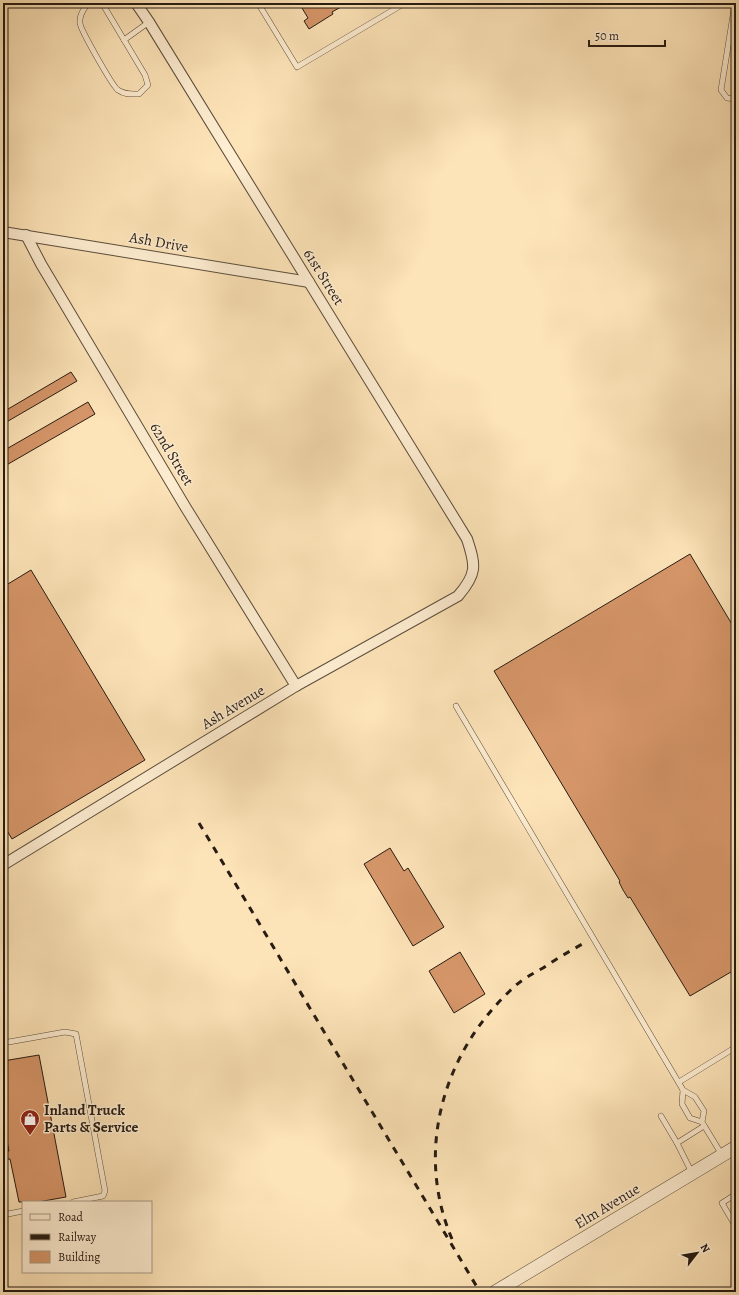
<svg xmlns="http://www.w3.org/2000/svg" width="739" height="1295" font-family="Alegreya,serif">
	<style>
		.building { fill: #d69669; stroke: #271b12 }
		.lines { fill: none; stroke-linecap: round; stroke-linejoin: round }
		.service-casing { stroke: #5c4d3c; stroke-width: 6 }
		.minor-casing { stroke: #5c4d3c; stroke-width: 12 }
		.tertiary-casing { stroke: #5c4d3c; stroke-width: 14 }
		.service { stroke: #feedd1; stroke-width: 5 }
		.minor { stroke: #feedd1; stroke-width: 10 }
		.tertiary { stroke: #feedd1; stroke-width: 13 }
		.rail { stroke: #271b12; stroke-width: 3; stroke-dasharray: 7 7; stroke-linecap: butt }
		.labels { text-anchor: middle; stroke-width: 3; stroke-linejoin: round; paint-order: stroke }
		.street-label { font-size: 15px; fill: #271b12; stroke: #feedd1 }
		.poi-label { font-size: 15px; font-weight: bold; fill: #271b12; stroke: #feedd1; text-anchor: start }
	</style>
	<rect width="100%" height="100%" fill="#fde4b8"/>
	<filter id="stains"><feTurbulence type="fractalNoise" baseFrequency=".005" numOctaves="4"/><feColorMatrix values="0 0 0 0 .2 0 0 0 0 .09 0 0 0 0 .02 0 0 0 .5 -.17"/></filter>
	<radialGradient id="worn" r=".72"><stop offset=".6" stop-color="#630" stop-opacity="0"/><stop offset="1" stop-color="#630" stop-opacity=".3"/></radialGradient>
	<g class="building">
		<polygon points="299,3 348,3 332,12 333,14 309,29 304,21 308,18"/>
		<polygon points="71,372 77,381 3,424 3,412"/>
		<polygon points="88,402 95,414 3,467 3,451"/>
		<polygon points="690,554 736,631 736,969 690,996 630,897 628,898 623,890 619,882 620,881 494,671"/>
		<polygon points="31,570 145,760 12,839 3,824 3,587"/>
		<polygon points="390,848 404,871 408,868 444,927 413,946 364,864"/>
		<polygon points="460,952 485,994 454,1013 429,971"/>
		<polygon points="39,1055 66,1197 38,1202 19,1202 10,1159 7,1159 5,1151 9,1151 3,1121 3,1061"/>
	</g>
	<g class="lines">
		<g class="service-casing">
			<g id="service">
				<path d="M88,3C84,9 79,15 80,23C80,29 113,87 118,90C125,95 132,94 139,94L148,85L145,75L102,3"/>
				<polyline points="258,3 297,67 405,3"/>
				<polyline points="735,3 721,90 727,98 736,99"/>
				<polyline points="124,40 149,22"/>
				<polyline points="456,706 683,1090"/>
				<polyline points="3,1043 65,1032 76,1034 105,1191 103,1196 73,1202"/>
				<polyline points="679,1082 736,1047"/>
				<polyline points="661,1116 677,1143"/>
				<polyline points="702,1122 690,1118 682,1104 683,1090 695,1097 704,1111 702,1122 722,1155"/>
				<polyline points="692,1173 677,1143 704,1126"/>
				<polyline points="736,1194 722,1203 736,1227"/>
				<polyline points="3,1215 23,1211"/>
			</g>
		</g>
		<g class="minor-casing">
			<g id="minor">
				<polyline points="3,232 309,282"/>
				<polyline points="26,235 41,264 186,508 296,686"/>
				<path d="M3,865L296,686L458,596C477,574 476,566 467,539L149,22L136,3"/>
			</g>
		</g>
		<g class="tertiary-casing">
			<polyline id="tertiary" points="495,1292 736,1147"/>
		</g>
		<use href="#service" class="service"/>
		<use href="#minor" class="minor"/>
		<use href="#tertiary" class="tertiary"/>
		<g class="rail">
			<polyline points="199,823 480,1292"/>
			<path d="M452,1239C414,1150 444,1051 513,988C521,980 532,974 543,968C556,959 570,951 584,943"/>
		</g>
	</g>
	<defs>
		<g id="shop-pin" transform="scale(1)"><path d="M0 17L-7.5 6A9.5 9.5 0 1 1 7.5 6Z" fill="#8f2418" stroke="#feedd1"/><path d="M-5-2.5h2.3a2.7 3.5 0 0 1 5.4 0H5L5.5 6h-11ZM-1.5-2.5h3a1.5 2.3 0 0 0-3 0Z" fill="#fff"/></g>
	</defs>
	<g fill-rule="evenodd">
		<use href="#shop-pin" x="30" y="1119"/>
	</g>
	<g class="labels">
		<g class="street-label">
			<text transform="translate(159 242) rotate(10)" y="5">Ash Drive</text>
			<text transform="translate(324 277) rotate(58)" y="5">61st Street</text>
			<text transform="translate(172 454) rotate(59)" y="5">62nd Street</text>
			<text transform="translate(233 707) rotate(-31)" y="5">Ash Avenue</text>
			<text transform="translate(607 1206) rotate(-31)" y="5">Elm Avenue</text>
		</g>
		<g class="poi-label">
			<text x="44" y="1115">Inland Truck<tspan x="44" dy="17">Parts &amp; Service</tspan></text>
		</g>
	</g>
	<rect width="739" height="1295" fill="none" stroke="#fde4b8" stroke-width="16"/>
	<rect x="4" y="4" width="731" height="1287" fill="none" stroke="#271b12" stroke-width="2"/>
	<rect x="8" y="8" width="723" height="1279" fill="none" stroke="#271b12"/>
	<rect x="22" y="1201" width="130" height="72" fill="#feedd1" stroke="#a89985"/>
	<rect x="30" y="1214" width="20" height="6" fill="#feedd1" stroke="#a89985"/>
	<text x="58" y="1221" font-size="12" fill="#271b12">Road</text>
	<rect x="30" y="1234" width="20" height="6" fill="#271b12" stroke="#a89985"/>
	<text x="58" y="1241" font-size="12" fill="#271b12">Railway</text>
	<rect x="30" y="1251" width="20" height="12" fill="#d69669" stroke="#a89985"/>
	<text x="58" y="1261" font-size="12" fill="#271b12">Building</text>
	<g transform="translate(697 1253) rotate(59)" stroke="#feedd1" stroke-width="3" paint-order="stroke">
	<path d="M0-3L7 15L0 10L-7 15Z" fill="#271b12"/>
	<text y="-6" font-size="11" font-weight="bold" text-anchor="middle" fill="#271b12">N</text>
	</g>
	<path d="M589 40v6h76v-6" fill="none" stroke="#271b12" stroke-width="2"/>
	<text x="595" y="40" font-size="12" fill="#271b12" stroke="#feedd1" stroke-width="3" paint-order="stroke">50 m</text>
	<rect width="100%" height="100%" filter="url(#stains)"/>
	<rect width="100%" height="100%" fill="url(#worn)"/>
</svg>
